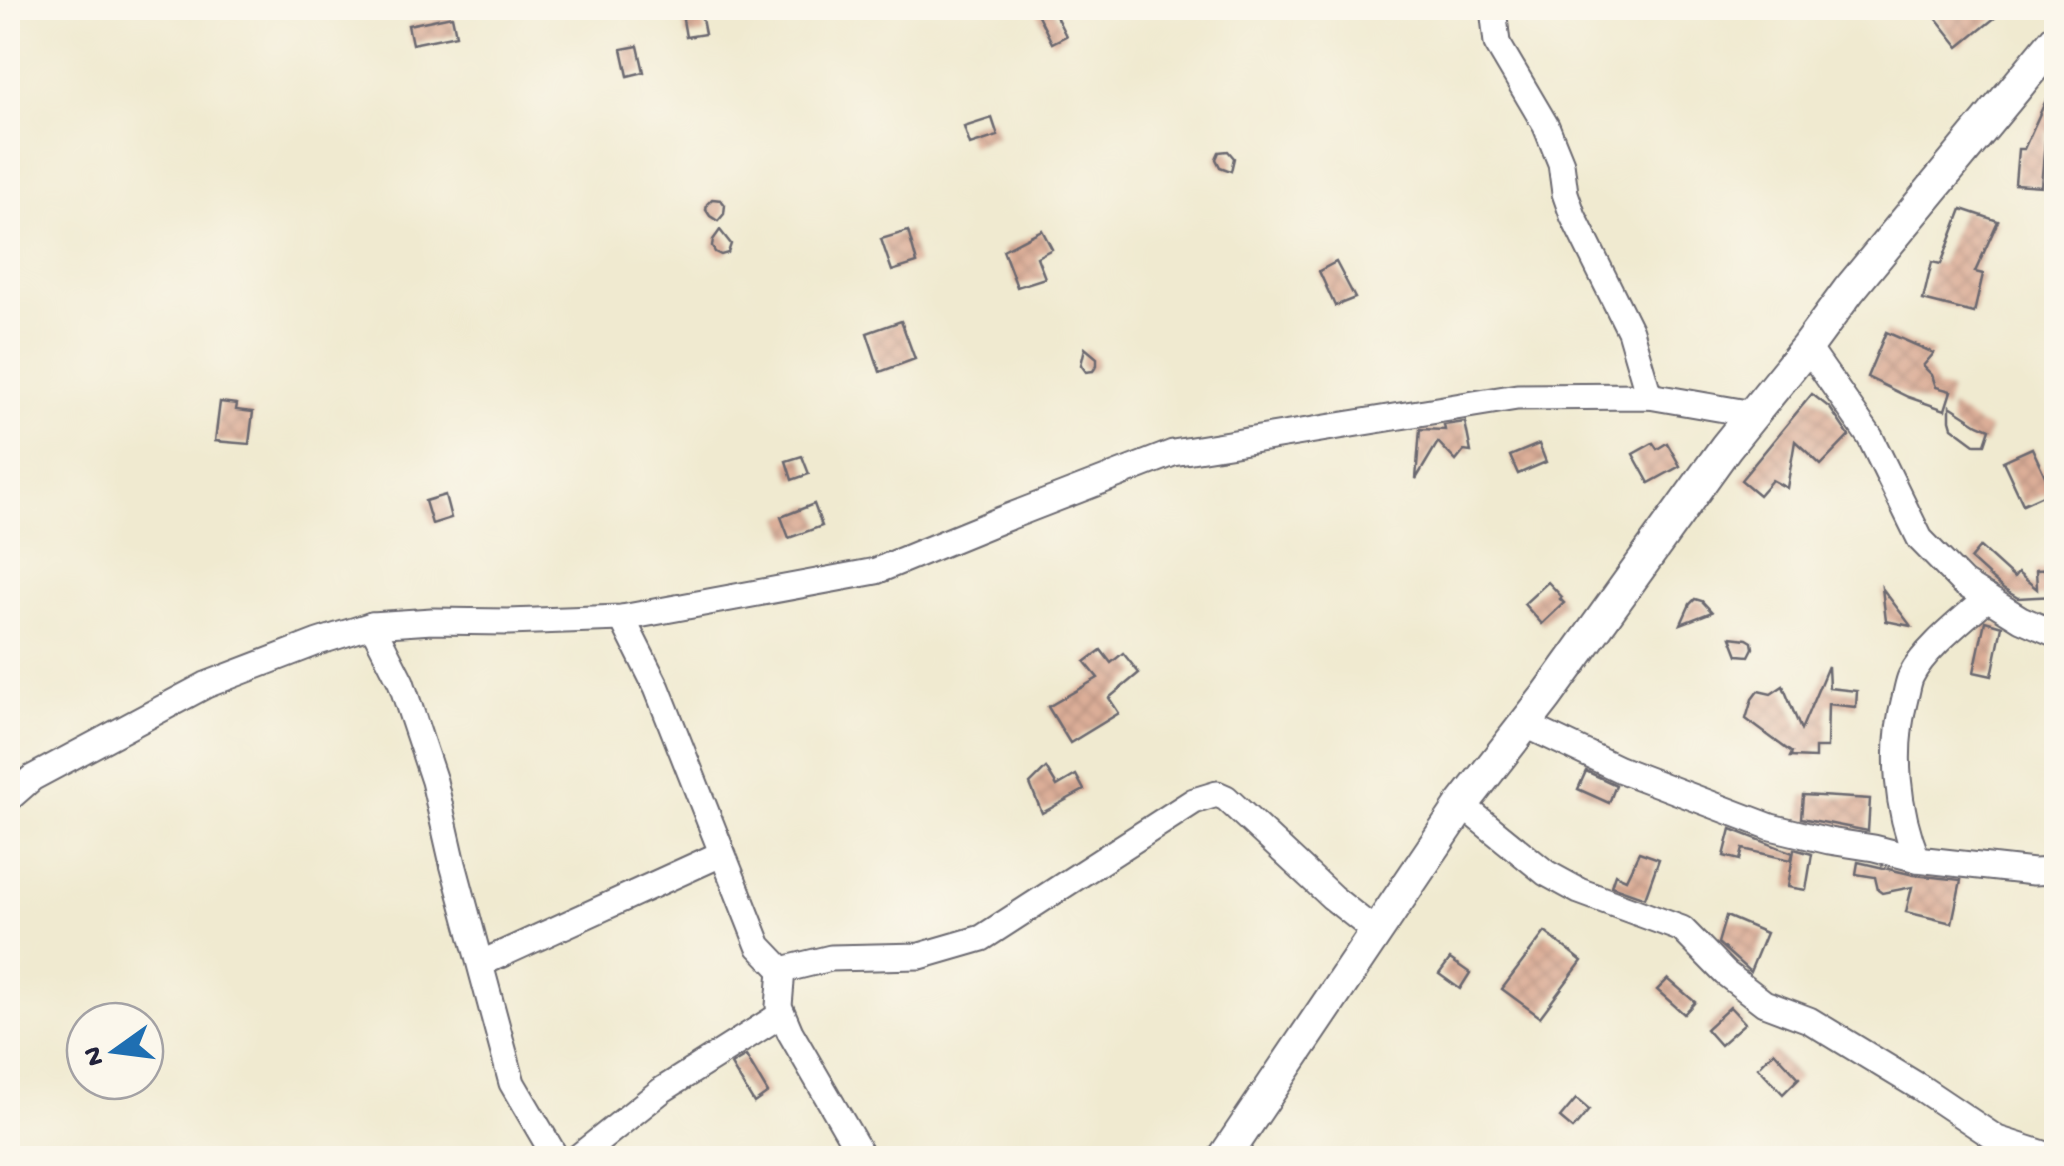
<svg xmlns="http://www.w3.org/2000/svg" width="2064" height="1166" font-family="'Gochi Hand',sans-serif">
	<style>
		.building { fill: url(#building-cross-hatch) }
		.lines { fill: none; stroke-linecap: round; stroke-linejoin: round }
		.minor-casing { stroke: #6a686f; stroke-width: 29 }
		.tertiary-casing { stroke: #6a686f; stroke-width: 36 }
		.minor { stroke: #fff; stroke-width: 25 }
		.tertiary { stroke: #fff; stroke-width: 32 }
	</style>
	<defs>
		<pattern id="building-cross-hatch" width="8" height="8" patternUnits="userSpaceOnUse" patternTransform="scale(2.5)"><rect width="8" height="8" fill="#dcae98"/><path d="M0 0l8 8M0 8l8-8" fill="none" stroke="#bc9584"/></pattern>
	</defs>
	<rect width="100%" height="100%" fill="#fbf7ec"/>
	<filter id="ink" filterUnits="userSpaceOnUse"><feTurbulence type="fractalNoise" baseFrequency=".01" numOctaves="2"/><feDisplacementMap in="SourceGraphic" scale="20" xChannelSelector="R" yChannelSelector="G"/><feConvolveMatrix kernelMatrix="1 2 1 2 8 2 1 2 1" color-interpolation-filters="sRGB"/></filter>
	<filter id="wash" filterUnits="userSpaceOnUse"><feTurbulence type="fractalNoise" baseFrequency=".0048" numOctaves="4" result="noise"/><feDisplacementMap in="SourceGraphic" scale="40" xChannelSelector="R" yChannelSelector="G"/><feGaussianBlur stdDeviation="2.25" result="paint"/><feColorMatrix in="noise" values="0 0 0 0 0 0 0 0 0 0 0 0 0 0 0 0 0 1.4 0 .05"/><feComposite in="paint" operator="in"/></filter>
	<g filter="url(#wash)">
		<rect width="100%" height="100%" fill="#f0ead0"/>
		<g id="blocks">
			<g class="building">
				<polygon points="681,8 700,8 705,34 686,37"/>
				<polygon points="1052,8 1066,36 1052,43 1037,13"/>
				<polygon points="1949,8 2007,8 1959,47 1936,18"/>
				<polygon points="452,16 456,35 412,44 408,25"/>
				<polygon points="638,46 644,72 628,76 622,49"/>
				<polygon points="2046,100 2049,101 2048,112 2056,116 2056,135 2046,131 2041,186 2015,184 2018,149 2024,149"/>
				<polygon points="992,118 998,136 970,145 964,127"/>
				<polygon points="1228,151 1234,158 1231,171 1220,167 1216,159 1219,152"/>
				<polygon points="712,199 721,200 725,205 724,214 718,221 710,216 706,210 707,204"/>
				<polygon points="1962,209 1998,221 1975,272 1983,274 1974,313 1923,300 1932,262 1941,264"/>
				<polygon points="720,230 731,244 728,253 721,255 715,252 712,246 713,240"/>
				<polygon points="1042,230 1052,249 1037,257 1045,278 1017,287 1003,250"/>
				<polygon points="908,231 917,263 892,271 881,239"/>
				<polygon points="1336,262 1355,298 1335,306 1319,271"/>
				<polygon points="901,321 915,359 880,372 867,333"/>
				<polygon points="1886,332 1934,353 1923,366 1932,375 1936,387 1951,391 1945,410 1908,397 1867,377"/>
				<polygon points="1085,348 1097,358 1097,365 1093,371 1086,372 1081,365"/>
				<polygon points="1812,394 1830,408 1849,436 1821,465 1795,441 1787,488 1772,480 1759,495 1741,480"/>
				<polygon points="220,402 237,404 236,410 253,412 249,444 215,441"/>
				<polygon points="1950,406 1978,424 1990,429 1985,444 1975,444 1952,427 1950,420"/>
				<polygon points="1465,422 1471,452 1464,451 1456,461 1438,442 1416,479 1420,429 1445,430 1444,425"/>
				<polygon points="1653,443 1657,449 1667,443 1680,466 1649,483 1633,454"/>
				<polygon points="1539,444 1546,462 1518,474 1510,456"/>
				<polygon points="2032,448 2052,491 2023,504 2003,461"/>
				<polygon points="802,456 809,474 792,480 786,461"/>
				<polygon points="445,495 451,518 432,524 425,501"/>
				<polygon points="814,504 822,526 789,538 781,517"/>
				<polygon points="1980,547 2014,578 2018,573 2037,589 2036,570 2056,569 2056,596 2018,598 2003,589 1970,559"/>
				<polygon points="1548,582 1562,597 1560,599 1564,603 1542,624 1524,604"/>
				<polygon points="1882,588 1911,626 1886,621"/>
				<polygon points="1695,599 1702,601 1712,612 1681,624 1690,604"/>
				<polygon points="1985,621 2002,626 1992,676 1974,672"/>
				<polygon points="1731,637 1747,639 1752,642 1753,648 1749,656 1738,655"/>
				<polygon points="1101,650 1111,663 1123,653 1139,673 1109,698 1119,713 1070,743 1048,707 1098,678 1085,662"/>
				<polygon points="1828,666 1829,688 1857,691 1856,707 1828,704 1827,748 1815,748 1815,758 1790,757 1792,753 1746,719 1752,699 1758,691 1771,694 1783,686 1801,730"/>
				<polygon points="1046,768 1057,786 1076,775 1084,790 1042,813 1030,784"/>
				<polygon points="1586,771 1616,785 1609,803 1578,789"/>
				<polygon points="1803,795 1870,799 1868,831 1801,818"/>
				<polygon points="1731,829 1793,853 1791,860 1743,849 1740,860 1724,856"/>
				<polygon points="1794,849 1812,854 1806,890 1788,887"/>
				<polygon points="1639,852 1659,859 1645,898 1611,886 1615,874 1626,879"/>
				<polygon points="1858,862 1914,875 1961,880 1952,923 1906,912 1912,887 1882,893 1878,890 1875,877 1856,874"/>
				<polygon points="1726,916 1766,933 1750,972 1718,943"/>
				<polygon points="1545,932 1582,961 1540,1017 1502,989"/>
				<polygon points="1450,959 1470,973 1460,989 1439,974"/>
				<polygon points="1668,979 1695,1002 1684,1014 1657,990"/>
				<polygon points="1730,1007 1745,1023 1720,1045 1706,1029"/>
				<polygon points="1774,1051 1799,1078 1783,1094 1758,1067"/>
				<polygon points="746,1056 768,1093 754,1103 731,1065"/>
				<polygon points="1576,1099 1589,1110 1573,1129 1560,1118"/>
			</g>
		</g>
	</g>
	<g filter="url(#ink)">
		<use href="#blocks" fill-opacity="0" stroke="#6a686f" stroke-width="2.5"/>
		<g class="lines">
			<g class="minor-casing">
				<g id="minor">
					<polyline points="1493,8 1497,43 1546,126 1561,163 1565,193 1573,216 1630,331 1649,396"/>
					<polyline points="1807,347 1870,437 1920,539 1963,583 2021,619 2056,634"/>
					<polyline points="622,618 657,688 759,946 782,970 831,958 920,956 982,938 1194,801 1217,794 1226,798 1332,897 1376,932"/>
					<polyline points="372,625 401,682 434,781 453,864 512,1083 556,1158"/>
					<polyline points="1524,724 1619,769 1771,827 1829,841 1874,848 1917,859 2033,872 2056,871"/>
					<polyline points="8,799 32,778 206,685 318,642 372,625 432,621 508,622 622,618 876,571 998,521 1173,453 1517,397 1649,396 1753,414"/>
					<polyline points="1462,805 1546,873 1579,891 1682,929 1725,973 1764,1003 1809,1020 1921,1088 1997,1139 2056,1158"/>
					<path d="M1917,859C1897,809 1891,751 1905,698C1907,691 1908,682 1911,676C1925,648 1964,619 1987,598"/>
					<polyline points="482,963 721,854"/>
					<polyline points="782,970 779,1006 790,1032 863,1158"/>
					<polyline points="577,1158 662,1090 782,1014"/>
				</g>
			</g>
			<g class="tertiary-casing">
				<polyline id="tertiary" points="1224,1158 1462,805 1546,697 1726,447 1807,347 1849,290 2056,39"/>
			</g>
			<use href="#minor" class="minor"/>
			<use href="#tertiary" class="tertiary"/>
		</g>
	</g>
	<rect width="2064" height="1166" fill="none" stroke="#fbf7ec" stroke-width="40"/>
	<g transform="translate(115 1051) rotate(256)"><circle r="48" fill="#fbf7ec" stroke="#a4a2a5" stroke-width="2.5"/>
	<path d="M0-8L18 38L0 25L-18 38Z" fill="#1f6fb2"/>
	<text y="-15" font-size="28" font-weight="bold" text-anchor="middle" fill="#22223b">N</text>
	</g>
</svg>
